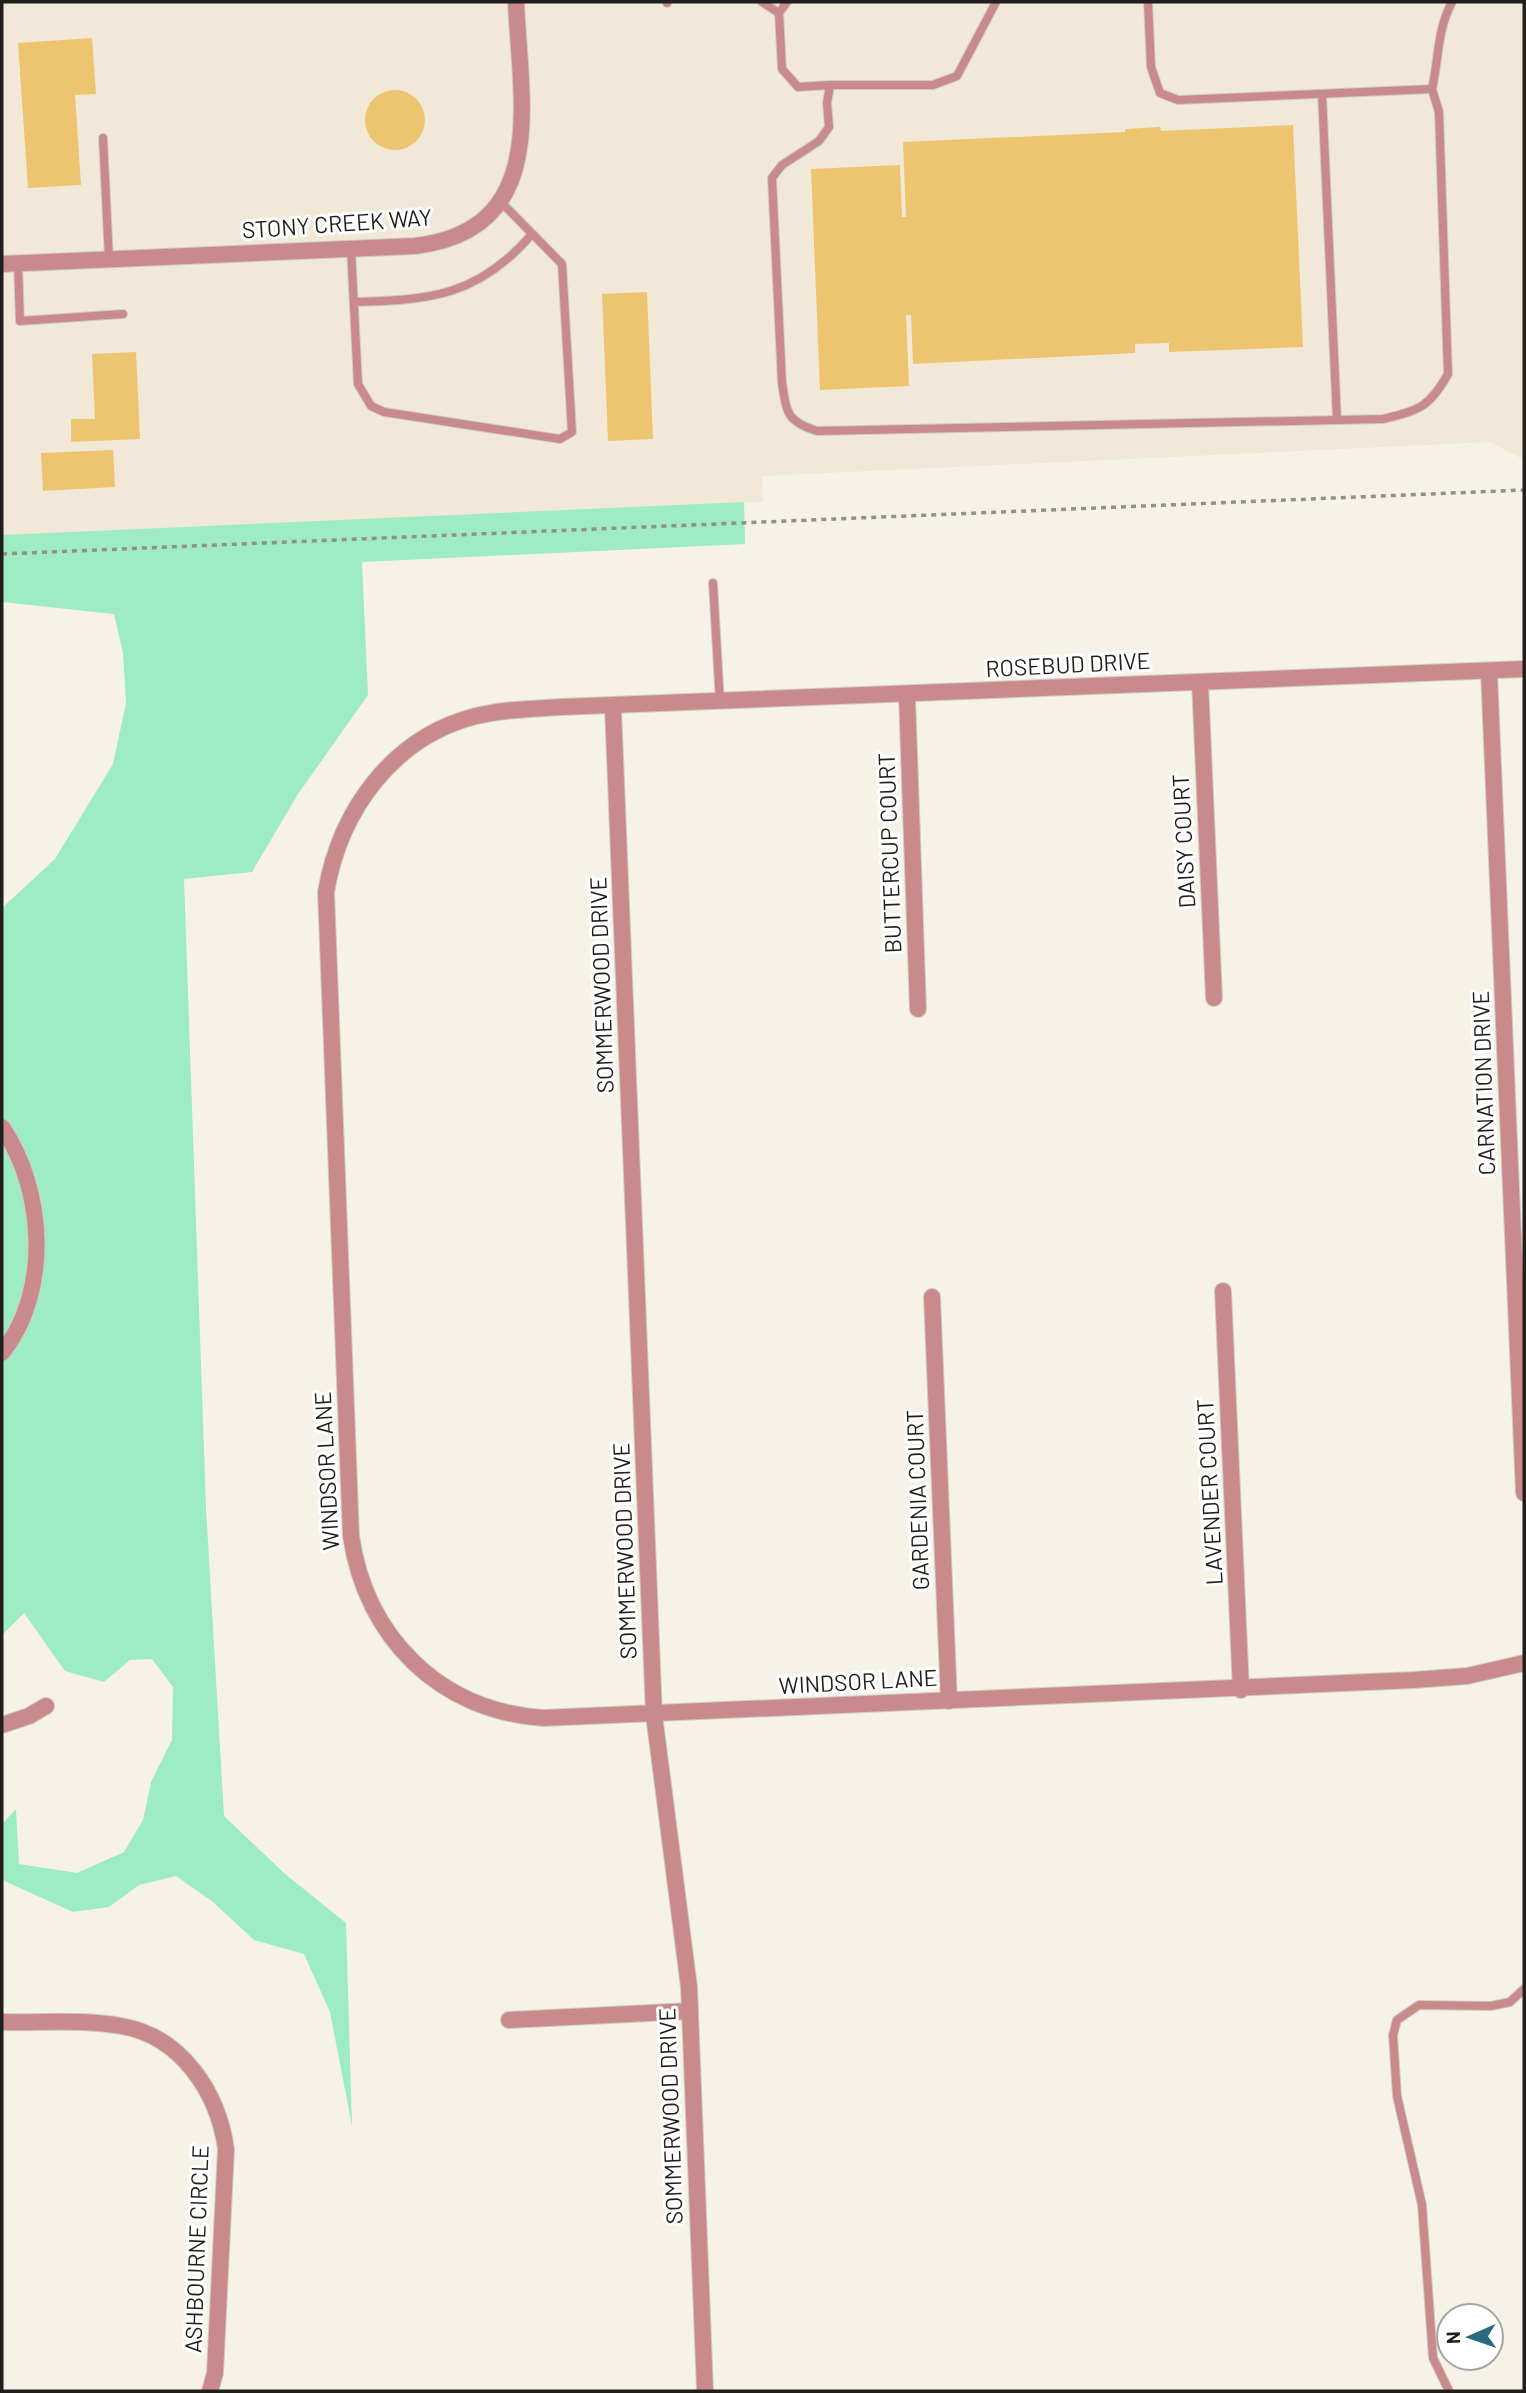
<svg xmlns="http://www.w3.org/2000/svg" width="1526" height="2393" font-family="Barlow,sans-serif">
	<style>
		.built { fill: #f1e8d7 }
		.green { fill: #9decc5 }
		.building { fill: #edc571 }
		.lines { fill: none; stroke-linecap: round; stroke-linejoin: round }
		.lane-casing { stroke: #d0ccc3; stroke-width: 10 }
		.street-casing { stroke: #d0ccc3; stroke-width: 18 }
		.path { stroke: #939088; stroke-width: 3.5; stroke-dasharray: 5 5; stroke-linecap: butt }
		.lane { stroke: #c98a8c; stroke-width: 8 }
		.street { stroke: #c98a8c; stroke-width: 16 }
		.labels { text-anchor: middle; stroke-width: 6; stroke-linejoin: round; paint-order: stroke }
		.street-label { font-size: 23px; fill: #211f1b; stroke: #fff }
	</style>
	<rect width="100%" height="100%" fill="#f6f2e8"/>
	<polygon class="built" points="2,2 1524,2 1524,460 1491,442 762,476 763,502 2,535"/>
	<polygon class="green" points="744,502 745,544 362,562 368,695 298,794 252,872 184,879 206,1508 224,1816 284,1873 346,1923 352,2126 330,2012 304,1954 254,1940 213,1902 176,1876 139,1885 109,1907 73,1912 2,1880 2,1824 16,1809 19,1864 77,1873 124,1852 143,1820 151,1782 172,1740 173,1687 152,1659 130,1660 104,1682 65,1671 24,1613 2,1635 2,908 55,859 113,764 126,703 123,653 114,614 2,602 2,535"/>
	<g class="building">
		<polygon points="92,38 96,94 75,95 81,185 28,188 18,43"/>
		<circle cx="395" cy="120" r="30"/>
		<polygon points="1293,125 1303,347 1169,352 1169,343 1135,344 1135,353 913,364 911,315 906,315 909,386 820,390 811,169 900,165 902,217 906,217 903,142 1125,132 1125,129 1160,127 1161,131"/>
		<polygon points="647,292 653,439 608,441 602,294"/>
		<polygon points="136,352 140,439 71,442 71,419 95,419 92,354"/>
		<polygon points="113,450 115,487 43,491 41,453"/>
	</g>
	<g class="lines">
		<g class="lane-casing">
			<g id="lane">
				<polyline points="667,2 667,3"/>
				<polyline points="762,2 779,13"/>
				<path d="M787,2L779,13L782,69L798,87L830,85L827,103L829,127L819,141L782,165L772,178L782,383C787,413 786,421 817,431L1383,419C1419,410 1429,408 1448,374L1439,112L1432,89"/>
				<path d="M1148,2L1151,67L1160,93L1178,100L1432,89C1439,58 1437,30 1452,2"/>
				<polyline points="830,85 933,85 957,76 996,2"/>
				<polyline points="1322,94 1337,420"/>
				<polyline points="103,138 109,259"/>
				<polyline points="351,249 358,384 371,406 384,412 560,439 572,432 562,264 500,201"/>
				<polyline points="18,263 20,321 123,314"/>
				<path d="M354,302C431,300 479,296 532,234"/>
				<polyline points="713,583 720,703"/>
				<polyline points="1449,2391 1433,2358 1422,2205 1397,2096 1393,2035 1397,2020 1419,2005 1491,2006 1510,2002 1524,1989"/>
			</g>
		</g>
		<g class="street-casing">
			<g id="street">
				<path d="M2,264L415,246C551,230 520,100 516,2"/>
				<path d="M1524,669L561,707C533,709 504,709 476,716C393,737 340,810 326,892L351,1536C366,1638 440,1711 543,1718L1414,1680L1467,1676L1524,1663"/>
				<polyline points="1489,672 1524,1493"/>
				<polyline points="1200,682 1214,998"/>
				<polyline points="907,696 918,1009"/>
				<polyline points="613,708 654,1715 689,1987 705,2391"/>
				<path d="M2,1127C45,1190 51,1292 2,1353"/>
				<polyline points="1223,1291 1241,1690"/>
				<polyline points="932,1297 949,1701"/>
				<polyline points="2,1725 29,1716 46,1706"/>
				<polyline points="509,2020 690,2011"/>
				<path d="M2,2022C41,2023 82,2019 121,2026C181,2036 218,2092 226,2149L215,2373L210,2391"/>
			</g>
		</g>
		<polyline class="path" points="2,554 1524,490"/>
		<use href="#lane" class="lane"/>
		<use href="#street" class="street"/>
	</g>
	<g class="labels">
		<g class="street-label">
			<text transform="translate(337 224) rotate(-4)" y="8">STONY CREEK WAY</text>
			<text transform="translate(1068 665) rotate(-3)" y="8">ROSEBUD DRIVE</text>
			<text transform="translate(1184 841) rotate(-93)" y="8">DAISY COURT</text>
			<text transform="translate(890 853) rotate(-92)" y="8">BUTTERCUP COURT</text>
			<text transform="translate(602 985) rotate(-92)" y="8">SOMMERWOOD DRIVE</text>
			<text transform="translate(1484 1083) rotate(-92)" y="8">CARNATION DRIVE</text>
			<text transform="translate(327 1471) rotate(-93)" y="8">WINDSOR LANE</text>
			<text transform="translate(1210 1492) rotate(-93)" y="8">LAVENDER COURT</text>
			<text transform="translate(918 1500) rotate(-92)" y="8">GARDENIA COURT</text>
			<text transform="translate(625 1551) rotate(-92)" y="8">SOMMERWOOD DRIVE</text>
			<text transform="translate(858 1682) rotate(-3)" y="8">WINDSOR LANE</text>
			<text transform="translate(671 2116) rotate(-92)" y="8">SOMMERWOOD DRIVE</text>
			<text transform="translate(197 2249) rotate(-88)" y="8">ASHBOURNE CIRCLE</text>
		</g>
	</g>
	<rect width="1526" height="2393" fill="none" stroke="#211f1b" stroke-width="7"/>
	<g transform="translate(1470 2337) rotate(268)"><circle r="33" fill="#ffffff" stroke="#a6a5a4" stroke-width="2"/>
	<path d="M0-5L12 26L0 18L-12 26Z" fill="#276b7c"/>
	<text y="-10" font-size="19" font-weight="bold" text-anchor="middle" fill="#211f1b">N</text>
	</g>
</svg>
